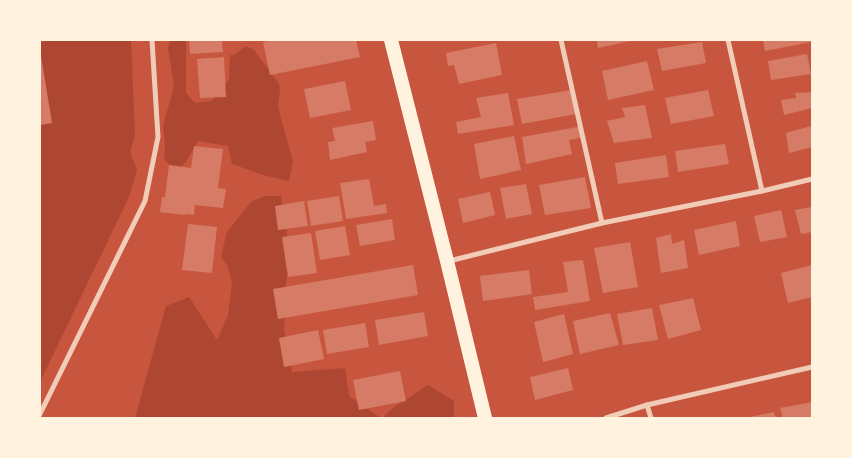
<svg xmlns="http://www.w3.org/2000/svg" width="852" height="458" font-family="'Source Sans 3',sans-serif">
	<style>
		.green { fill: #ae4732 }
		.building { fill: #d67c66 }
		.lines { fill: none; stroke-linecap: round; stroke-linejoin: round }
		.minor { stroke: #f1ccb7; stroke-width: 5 }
		.trunk { stroke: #fff3e0; stroke-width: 14 }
	</style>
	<rect width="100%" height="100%" fill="#c8553d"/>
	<g class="green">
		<polygon points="40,40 131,40 135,135 130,152 137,170 129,197 40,382"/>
		<polygon points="170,40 186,40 186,93 195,103 212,101 229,79 230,55 234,55 246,46 254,50 279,84 280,91 278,107 293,162 289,181 263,175 232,164 228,146 198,141 186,162 176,172 164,159 165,148 163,125 174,87 168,48"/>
		<polygon points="265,196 281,196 285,218 290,259 286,283 284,329 292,372 345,368 349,396 381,418 135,418 166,306 189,297 217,340 228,315 232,284 228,267 221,256 227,232 251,202"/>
		<polygon points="428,385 454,401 454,418 383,418 390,410"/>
	</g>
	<g class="building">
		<polygon points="189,40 222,40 223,52 190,54"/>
		<polygon points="275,40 356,40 360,57 270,75 263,42"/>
		<polygon points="597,40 630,40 630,41 598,48"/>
		<polygon points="763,40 811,40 811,42 765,51"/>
		<polygon points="702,42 706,63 662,71 657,49"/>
		<polygon points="496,43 502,75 459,84 454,65 448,66 446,53"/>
		<polygon points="807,54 811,74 771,80 768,61"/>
		<polygon points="40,56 41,56 52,123 40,125"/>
		<polygon points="224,57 226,97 200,98 197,59"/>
		<polygon points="647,61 654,90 608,100 602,71"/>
		<polygon points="345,81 351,110 310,118 304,89"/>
		<polygon points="571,90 576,114 522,124 517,99"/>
		<polygon points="708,90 714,116 671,124 665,98"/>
		<polygon points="812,92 812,108 784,115 781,100 796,98 795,93"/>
		<polygon points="508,93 514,125 458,134 456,122 481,117 476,98"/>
		<polygon points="645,105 652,138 614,143 607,121 625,117 622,108"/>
		<polygon points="373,121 376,140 365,142 367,152 330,160 328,142 335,141 332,128"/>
		<polygon points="583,126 584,137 569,140 572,154 526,164 522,137"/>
		<polygon points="811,126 812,147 789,153 786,133"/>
		<polygon points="514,136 521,170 480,179 474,144"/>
		<polygon points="725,144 729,164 678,172 675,151"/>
		<polygon points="194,146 223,149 218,188 226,189 223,208 195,205 194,215 185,214 185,215 160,212 162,197 165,197 169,165 191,168"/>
		<polygon points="666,155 669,177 618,184 615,163"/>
		<polygon points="585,177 591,208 545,215 539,185"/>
		<polygon points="369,179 374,206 386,204 387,213 346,219 340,183"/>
		<polygon points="526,184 532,214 506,219 500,188"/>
		<polygon points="490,192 495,215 463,223 458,199"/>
		<polygon points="339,196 343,221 311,226 307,201"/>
		<polygon points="304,201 308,226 278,230 275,206"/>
		<polygon points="812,207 812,232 801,234 795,210"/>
		<polygon points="781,210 787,237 760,242 754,216"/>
		<polygon points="392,219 395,240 360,246 356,225"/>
		<polygon points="736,221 740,246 699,255 694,230"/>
		<polygon points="188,224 217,227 212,273 182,270"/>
		<polygon points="345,226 350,255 320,260 315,231"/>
		<polygon points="311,233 317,273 288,277 282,237"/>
		<polygon points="671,234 672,244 684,240 688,268 661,273 656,238"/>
		<polygon points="630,242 638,287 603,293 594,248"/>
		<polygon points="583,260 590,301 535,310 533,297 568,292 563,262"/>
		<polygon points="413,265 418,295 278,319 273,289"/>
		<polygon points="812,265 812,297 788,303 781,273"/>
		<polygon points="529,270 532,294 483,301 480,276"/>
		<polygon points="693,298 701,330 668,339 659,305"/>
		<polygon points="652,308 658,340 623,345 617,314"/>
		<polygon points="424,312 428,336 379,345 375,320"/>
		<polygon points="610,313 619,345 580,354 573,321"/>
		<polygon points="564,314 573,354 543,362 534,322"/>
		<polygon points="365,323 369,347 327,354 323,330"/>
		<polygon points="318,330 324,359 284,367 279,338"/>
		<polygon points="568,368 573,390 535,400 530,377"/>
		<polygon points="400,371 406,401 359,410 353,380"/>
		<polygon points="812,402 812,418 783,418 780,408"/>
		<polygon points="774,412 776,418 751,418 750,417"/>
	</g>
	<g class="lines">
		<g class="minor">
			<polyline points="561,40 602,223"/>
			<polyline points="728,40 762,191"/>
			<polyline points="449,261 602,223 762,191 812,179"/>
			<polyline points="647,405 651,418"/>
			<polyline points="40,414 145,201 158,137 152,40"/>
			<polyline points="606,418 647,405 812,367"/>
		</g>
		<polyline class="trunk" points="391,40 447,261 485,418"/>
	</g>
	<rect width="852" height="458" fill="none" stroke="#fff3e0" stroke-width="82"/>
</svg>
